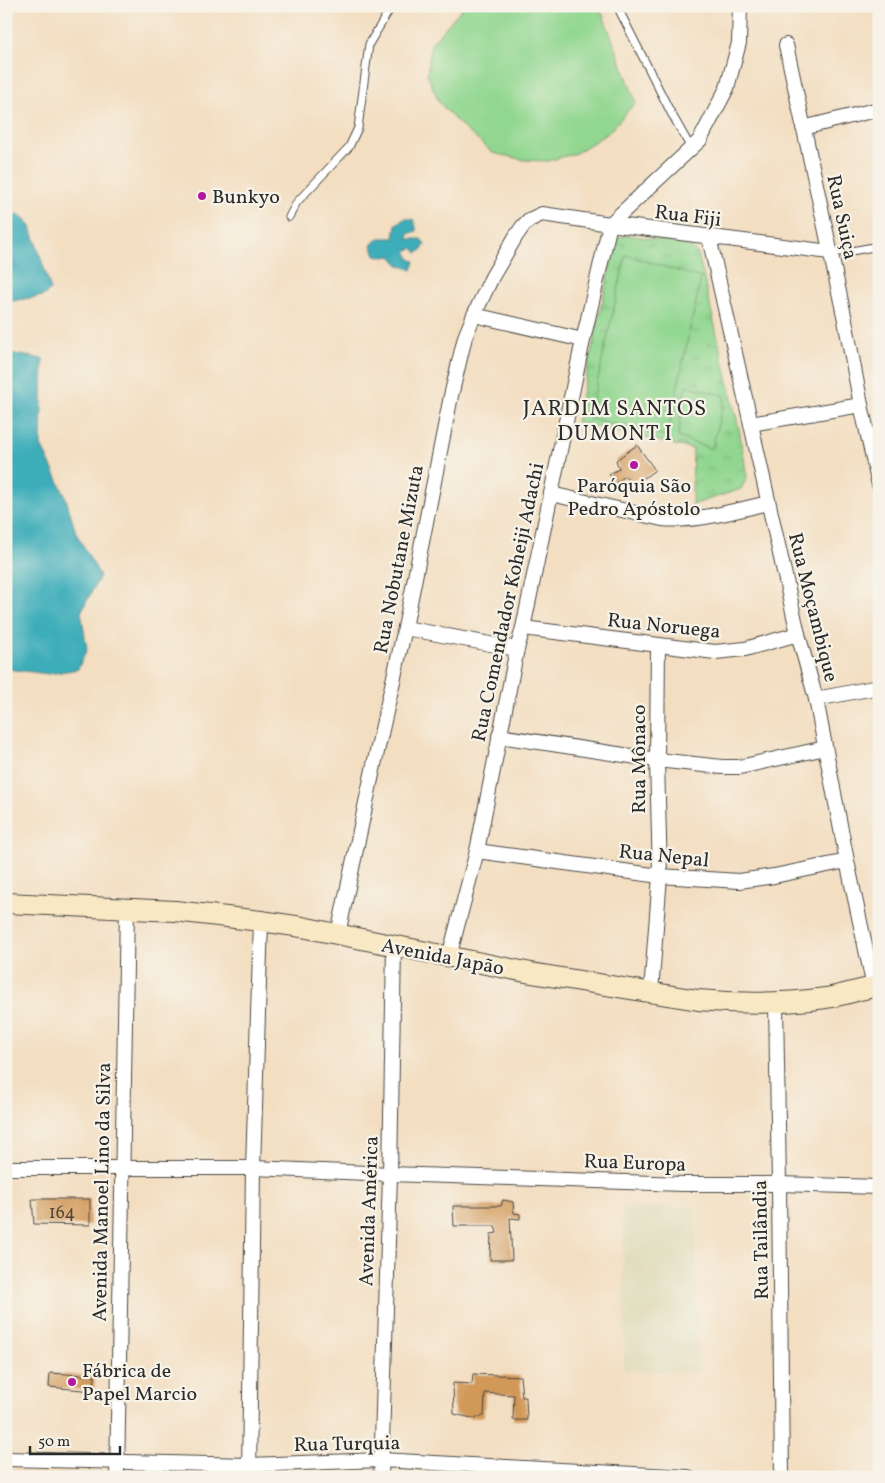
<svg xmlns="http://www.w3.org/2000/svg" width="885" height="1483" font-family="Vollkorn,serif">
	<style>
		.built { fill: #e0dcbb }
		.park { fill: url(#park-tufts); stroke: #5e815e }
		.pitch { fill: #92d791; stroke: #5e815e }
		.water { fill: #3eadba; stroke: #346c72 }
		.building { fill: #d19859 }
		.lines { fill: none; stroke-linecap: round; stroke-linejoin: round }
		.service-casing { stroke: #494642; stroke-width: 9 }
		.minor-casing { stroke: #494642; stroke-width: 16 }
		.secondary-casing { stroke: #494642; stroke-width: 22 }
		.service { stroke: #fff; stroke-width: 7 }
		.minor { stroke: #fff; stroke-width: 14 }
		.secondary { stroke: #f8e8c3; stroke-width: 20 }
		.poi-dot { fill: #b5179e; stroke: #f7f3e8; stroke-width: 2 }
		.labels { text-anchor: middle; stroke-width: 4.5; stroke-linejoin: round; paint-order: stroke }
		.number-label { font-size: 18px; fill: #544636 }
		.poi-label { font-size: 20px; fill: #2b2b2b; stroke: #f7f3e8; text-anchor: start }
		.street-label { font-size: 20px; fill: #2b2b2b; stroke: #f7f3e8 }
		.quarter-label { font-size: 22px; letter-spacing: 1px; fill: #2b2b2b; stroke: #f7f3e8 }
	</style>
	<defs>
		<pattern id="park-tufts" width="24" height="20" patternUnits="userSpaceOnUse" patternTransform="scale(1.25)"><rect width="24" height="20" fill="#92d791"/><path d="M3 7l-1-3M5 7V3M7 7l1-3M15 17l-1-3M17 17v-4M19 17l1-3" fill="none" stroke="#7eb97d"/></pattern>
	</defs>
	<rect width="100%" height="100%" fill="#f7f3e8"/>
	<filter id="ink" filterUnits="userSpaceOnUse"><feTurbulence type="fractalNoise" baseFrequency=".02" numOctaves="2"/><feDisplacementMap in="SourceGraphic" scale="10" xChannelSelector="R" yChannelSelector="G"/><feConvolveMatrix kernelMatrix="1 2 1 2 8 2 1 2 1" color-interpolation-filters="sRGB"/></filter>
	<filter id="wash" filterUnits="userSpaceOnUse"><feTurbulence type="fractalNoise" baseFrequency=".0096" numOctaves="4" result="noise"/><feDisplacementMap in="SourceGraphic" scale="20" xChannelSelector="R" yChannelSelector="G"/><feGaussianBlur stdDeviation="1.12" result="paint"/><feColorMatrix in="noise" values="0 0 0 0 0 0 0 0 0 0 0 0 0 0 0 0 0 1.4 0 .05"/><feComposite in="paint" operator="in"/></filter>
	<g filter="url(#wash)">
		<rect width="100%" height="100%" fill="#f3dec1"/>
		<polygon class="built" points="695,1206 698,1372 624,1371 623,1208"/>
		<polygon class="park" points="627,235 688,244 698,254 739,429 747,477 741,489 692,505 693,449 576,422 616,239"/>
		<g class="pitch">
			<polygon points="464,6 597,6 603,15 636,102 608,133 576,153 548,161 524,160 493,153 458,123 439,102 427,74 431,44"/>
			<polygon points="626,255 701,278 667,436 589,418"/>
			<polygon points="686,385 725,396 712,449 678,437"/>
		</g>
		<g class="water">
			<polygon points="19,214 30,224 51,290 43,296 6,302 6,216"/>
			<polygon points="406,218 414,220 417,231 408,234 408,239 421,239 425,244 422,250 417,253 413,248 406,251 411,260 415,261 412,270 399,265 391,256 384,257 375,255 371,245 379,238 394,238 396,224"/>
			<polygon points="9,353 43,359 41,445 65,495 76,533 100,576 81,612 87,649 78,669 49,674 6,669 6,354"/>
		</g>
		<g id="blocks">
			<g class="building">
				<polygon points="637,445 655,470 633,486 625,476 615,484 609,474 619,469 616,460"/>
				<polygon points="32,1199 90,1199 90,1225 34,1224"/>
				<polygon points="503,1200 513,1202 514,1213 520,1214 520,1219 510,1218 512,1260 490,1260 491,1234 497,1233 495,1226 454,1226 453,1206 501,1206"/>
				<polygon points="50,1373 95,1376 94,1391 49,1387"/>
				<polygon points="473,1374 520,1376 522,1397 526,1397 527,1420 513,1420 514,1395 485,1393 484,1416 472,1418 454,1414 453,1383 472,1384"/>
			</g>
		</g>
	</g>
	<g filter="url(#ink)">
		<use href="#blocks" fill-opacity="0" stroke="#494642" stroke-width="1"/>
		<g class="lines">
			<g class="service-casing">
				<g id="service">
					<polyline points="617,6 670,111 691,148"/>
					<polyline points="289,217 297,202 349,147 358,128 369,44 390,9 393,6"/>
					<polyline points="830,252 846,252 879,246"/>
				</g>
			</g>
			<g class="minor-casing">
				<g id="minor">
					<polyline points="786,45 845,320 861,405 879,485"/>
					<polyline points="803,128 879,109"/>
					<polyline points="610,224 700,140 727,88 739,43 740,6"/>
					<polyline points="709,237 798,634 816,699 847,861 874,987"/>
					<polyline points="474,315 583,340"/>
					<polyline points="751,424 861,405"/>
					<path d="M551,494L662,519C698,522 733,511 768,503"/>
					<polyline points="405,628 517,649"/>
					<polyline points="523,628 715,652 745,649 798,634"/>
					<polyline points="816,699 879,687"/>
					<polyline points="499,736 657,760 722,767 740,767 825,748"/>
					<polyline points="477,851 660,876 739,881 774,876 847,861"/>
					<polyline points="338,934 374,765 405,628 451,396 465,337 474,315 492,277 516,236 523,226 529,220 542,214 610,224 830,252"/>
					<polyline points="449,957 477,851 517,649 523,628 583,340 610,224"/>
					<polyline points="651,992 660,876 657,760 658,645"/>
					<polyline points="776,1003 779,1184 782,1477"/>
					<polyline points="6,1168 253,1168 390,1174 683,1184 779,1184 879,1187"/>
					<polyline points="6,1459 249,1465 381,1460 688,1477"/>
					<polyline points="117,1477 127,908"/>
					<polyline points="249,1477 253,1168 261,921"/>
					<polyline points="381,1477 390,1174 394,946"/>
				</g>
			</g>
			<g class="secondary-casing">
				<path id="secondary" d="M6,903L175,911L261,921L302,927L531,973L698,1000C741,1004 783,1004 826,998C844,995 861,989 879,986"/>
			</g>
			<use href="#service" class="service"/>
			<use href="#minor" class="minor"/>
			<use href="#secondary" class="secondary"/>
		</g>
	</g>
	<g class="poi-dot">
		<circle cx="202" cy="196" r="5"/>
		<circle cx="634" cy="465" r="5"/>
		<circle cx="72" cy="1382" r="5"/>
	</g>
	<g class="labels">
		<g class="number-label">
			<text x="62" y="1218">164</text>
		</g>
		<g class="poi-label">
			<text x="212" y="203">Bunkyo</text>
			<text x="634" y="492" text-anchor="middle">Paróquia São<tspan x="634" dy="23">Pedro Apóstolo</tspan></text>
			<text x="82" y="1377">Fábrica de<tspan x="82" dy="23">Papel Marcio</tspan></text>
		</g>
		<g class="street-label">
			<text transform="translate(688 215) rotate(7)" y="7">Rua Fiji</text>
			<text transform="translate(843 217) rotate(78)" y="7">Rua Suiça</text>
			<text transform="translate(398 559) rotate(-79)" y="7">Rua Nobutane Mizuta</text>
			<text transform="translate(507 602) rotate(-78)" y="7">Rua Comendador Koheiji Adachi</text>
			<text transform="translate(814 607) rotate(76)" y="7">Rua Moçambique</text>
			<text transform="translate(664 625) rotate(6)" y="7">Rua Noruega</text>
			<text transform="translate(638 759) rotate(-90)" y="7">Rua Mônaco</text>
			<text transform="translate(664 855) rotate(6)" y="7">Rua Nepal</text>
			<text transform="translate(443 956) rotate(11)" y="7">Avenida Japão</text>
			<text transform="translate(635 1162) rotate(2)" y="7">Rua Europa</text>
			<text transform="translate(101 1192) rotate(-89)" y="7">Avenida Manoel Lino da Silva</text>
			<text transform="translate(368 1211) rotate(-88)" y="7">Avenida América</text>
			<text transform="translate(760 1240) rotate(-91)" y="7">Rua Tailândia</text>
			<text transform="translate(347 1443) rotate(-1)" y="7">Rua Turquia</text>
		</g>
		<g class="quarter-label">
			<text x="615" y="415">JARDIM SANTOS<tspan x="615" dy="25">DUMONT I</tspan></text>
		</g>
	</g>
	<rect width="885" height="1483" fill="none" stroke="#f7f3e8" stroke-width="25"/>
	<path d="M30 1446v8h90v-8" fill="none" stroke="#2b2b2b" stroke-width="2.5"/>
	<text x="38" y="1446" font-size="15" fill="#2b2b2b" stroke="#f7f3e8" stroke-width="4" paint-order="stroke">50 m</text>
</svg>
